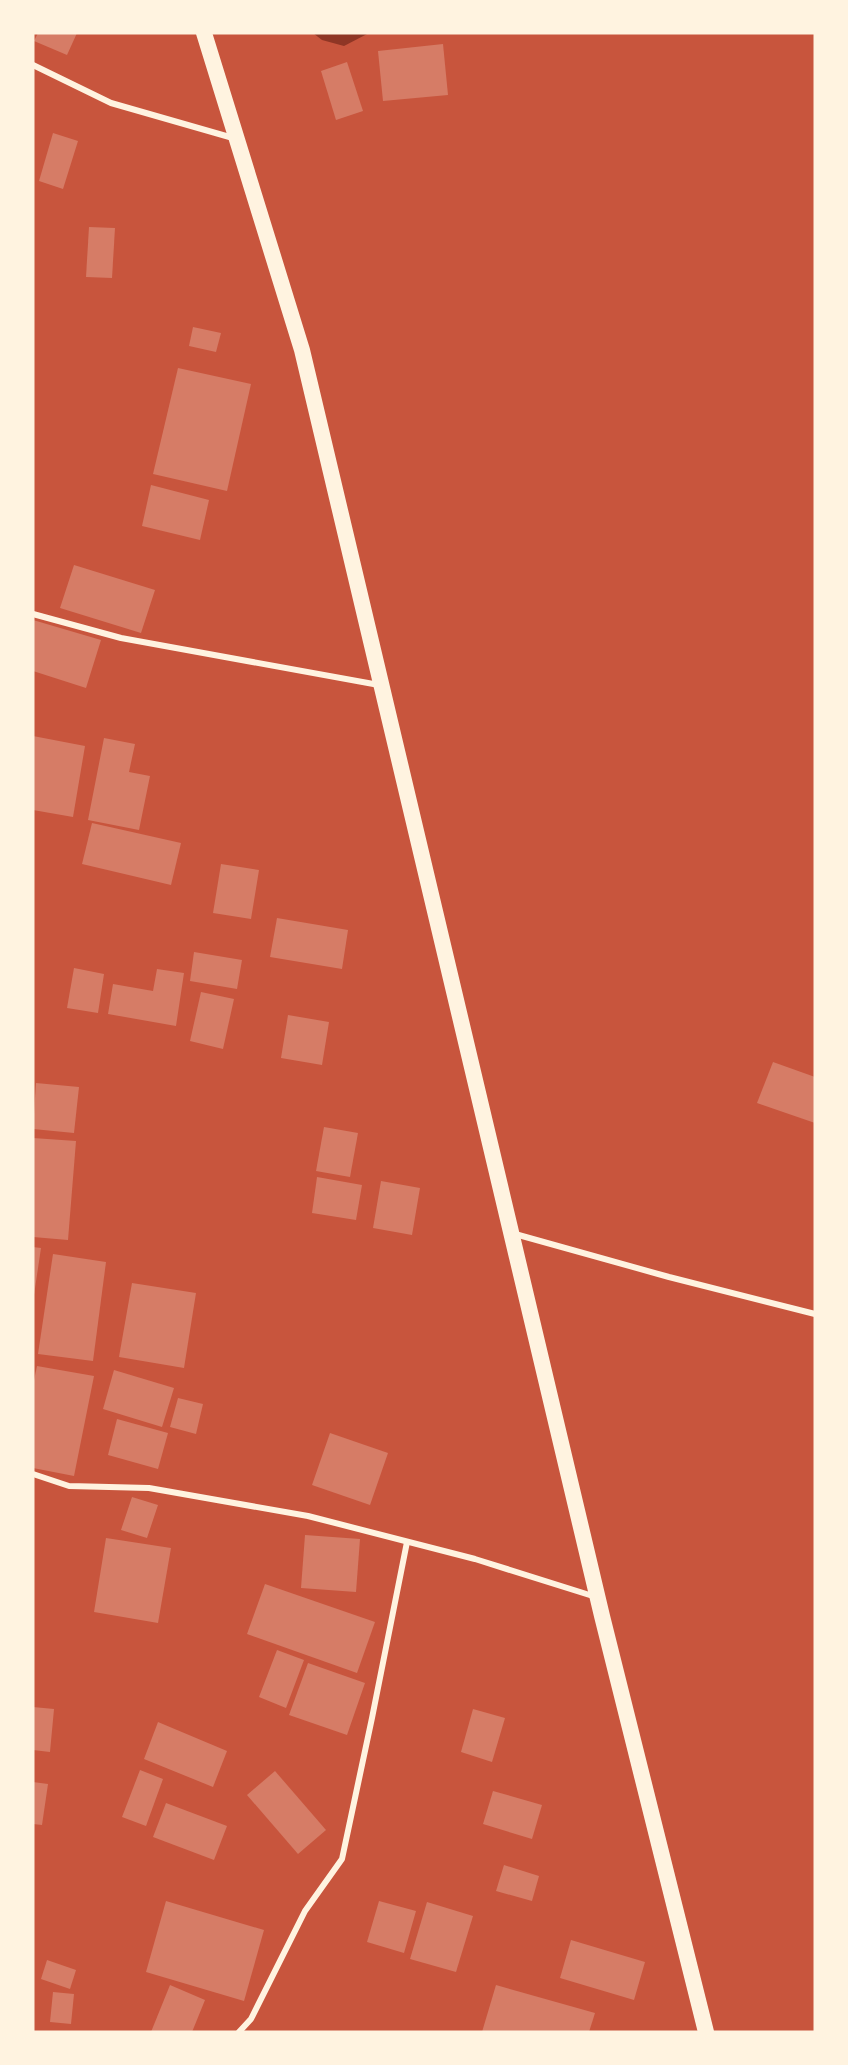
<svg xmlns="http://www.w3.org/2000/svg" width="848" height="2065" font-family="'Fira Sans',sans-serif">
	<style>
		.water { fill: #8f3625 }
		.building { fill: #d67c66 }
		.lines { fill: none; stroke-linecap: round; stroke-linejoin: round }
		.minor { stroke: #fff3e0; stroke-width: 6 }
		.trunk { stroke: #fff3e0; stroke-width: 16 }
	</style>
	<rect width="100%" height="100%" fill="#c8553d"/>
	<polygon class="water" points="313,33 369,33 344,46 322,40"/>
	<g class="building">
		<polygon points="38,33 77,33 67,55 34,41"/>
		<polygon points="443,44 448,95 383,101 378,51"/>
		<polygon points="347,62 363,111 336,120 321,71"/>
		<polygon points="53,133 78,141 63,189 39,181"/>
		<polygon points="89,227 115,228 112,278 86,277"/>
		<polygon points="193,327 221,333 216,352 189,346"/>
		<polygon points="178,368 251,384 227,491 153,474"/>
		<polygon points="151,485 209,500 200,540 142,526"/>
		<polygon points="74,565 155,590 141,633 60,608"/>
		<polygon points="33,620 101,640 86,688 33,671"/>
		<polygon points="33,736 85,746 73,817 33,810"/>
		<polygon points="104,738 135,744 129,772 150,776 139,830 88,820"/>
		<polygon points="92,823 181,843 171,885 82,864"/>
		<polygon points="221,864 259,870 251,919 213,913"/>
		<polygon points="277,918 348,930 342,969 270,957"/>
		<polygon points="194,952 242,960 237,989 190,981"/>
		<polygon points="74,968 104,974 98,1013 67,1008"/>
		<polygon points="157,969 184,973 176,1026 108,1014 113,984 153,991"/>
		<polygon points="201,992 234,999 223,1049 190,1041"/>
		<polygon points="288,1015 329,1022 322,1065 281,1058"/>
		<polygon points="773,1062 815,1077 815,1123 757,1103"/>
		<polygon points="36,1083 79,1087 74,1133 33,1129"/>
		<polygon points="324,1127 358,1133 350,1177 316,1171"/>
		<polygon points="33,1138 76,1141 68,1240 33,1237"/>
		<polygon points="317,1177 362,1185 356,1220 312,1213"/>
		<polygon points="381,1181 420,1188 412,1235 373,1228"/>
		<polygon points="33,1247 41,1248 34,1295 33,1295"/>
		<polygon points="53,1254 106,1262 93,1361 38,1354"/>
		<polygon points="132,1283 196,1293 184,1368 119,1357"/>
		<polygon points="37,1366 94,1376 74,1476 33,1468 33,1385"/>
		<polygon points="114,1370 174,1388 162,1427 103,1409"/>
		<polygon points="178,1398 203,1404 196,1434 170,1427"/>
		<polygon points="117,1419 168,1433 158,1469 108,1455"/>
		<polygon points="330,1433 388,1453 370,1505 312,1485"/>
		<polygon points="132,1497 158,1505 147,1538 121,1530"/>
		<polygon points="305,1535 360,1539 356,1592 301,1588"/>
		<polygon points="106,1538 171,1548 158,1623 94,1612"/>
		<polygon points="265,1584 375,1622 357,1673 247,1634"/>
		<polygon points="277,1650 304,1660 286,1708 259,1697"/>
		<polygon points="308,1663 365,1683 347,1735 289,1715"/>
		<polygon points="33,1707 54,1709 50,1752 33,1750"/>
		<polygon points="473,1709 505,1718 492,1762 461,1752"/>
		<polygon points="158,1722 227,1751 213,1787 144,1759"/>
		<polygon points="140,1770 163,1779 146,1826 122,1817"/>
		<polygon points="275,1771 326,1830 298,1854 247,1795"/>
		<polygon points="33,1782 48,1784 42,1825 33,1824"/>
		<polygon points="493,1791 542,1805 532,1839 483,1824"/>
		<polygon points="166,1803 227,1826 214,1860 153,1837"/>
		<polygon points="504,1865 539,1876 532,1901 496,1891"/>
		<polygon points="166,1901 264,1930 244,2001 146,1972"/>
		<polygon points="379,1901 416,1911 404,1953 367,1942"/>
		<polygon points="427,1902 473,1916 456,1972 410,1959"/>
		<polygon points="571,1940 645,1962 634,2000 560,1978"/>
		<polygon points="47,1960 76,1970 70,1989 41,1979"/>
		<polygon points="170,1985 205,2000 192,2032 151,2032"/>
		<polygon points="496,1985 595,2013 589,2032 482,2032"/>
		<polygon points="53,1992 74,1994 71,2024 50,2022"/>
	</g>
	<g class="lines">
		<g class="minor">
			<polyline points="33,65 111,103 233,138"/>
			<polyline points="33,614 121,638 379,685"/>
			<polyline points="515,1234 669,1277 815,1314"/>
			<polyline points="33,1474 69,1486 149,1488 308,1516 475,1559 596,1597"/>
			<polyline points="239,2032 251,2019 305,1911 342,1859 372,1718 407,1542"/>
		</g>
		<polyline class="trunk" points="204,33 302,350 602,1616 706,2032"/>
	</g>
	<rect width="848" height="2065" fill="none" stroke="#fff3e0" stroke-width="69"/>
</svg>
